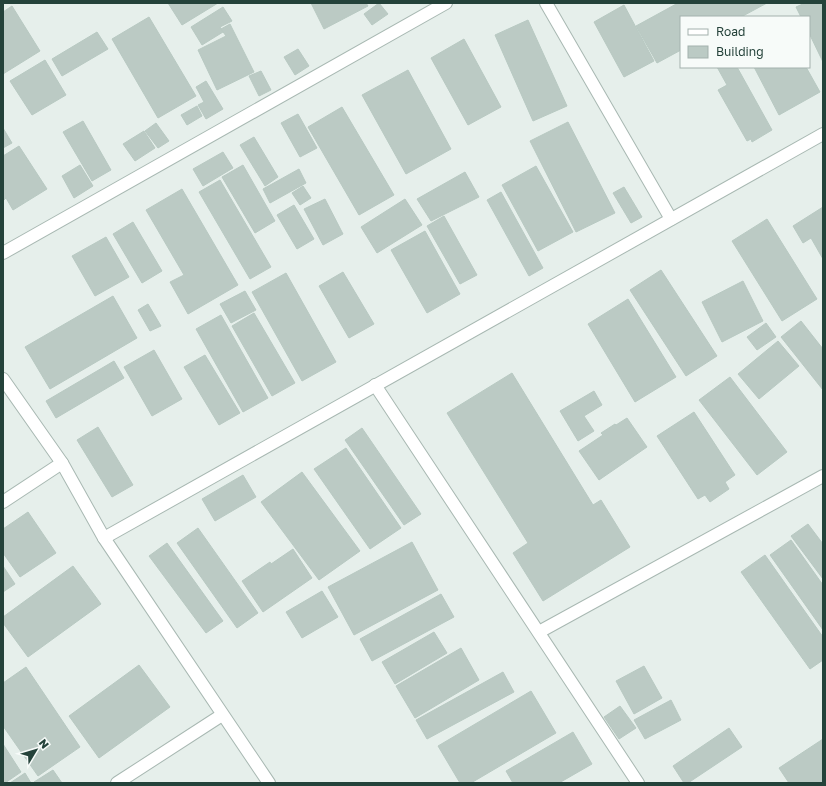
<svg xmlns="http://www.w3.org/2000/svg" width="826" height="786" font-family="'Golos Text',sans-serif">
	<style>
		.building { fill: #bbcac4; stroke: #b8c9c2 }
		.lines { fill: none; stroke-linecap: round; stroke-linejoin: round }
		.minor-casing { stroke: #a8b8b2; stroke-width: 14 }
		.minor { stroke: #fff; stroke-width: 12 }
	</style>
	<rect width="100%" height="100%" fill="#e6efeb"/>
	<g class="building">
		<polygon points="168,3 218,3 182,25"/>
		<polygon points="311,3 366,3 368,6 324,29"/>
		<polygon points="379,3 388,14 372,25 364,14"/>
		<polygon points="678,3 767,3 741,17 681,17 681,50 657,63 636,26"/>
		<polygon points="805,3 823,3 823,62 809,33 809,17 801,17 796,7"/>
		<polygon points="624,5 654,61 624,77 594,22"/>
		<polygon points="12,6 40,51 3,74 3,12"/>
		<polygon points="223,7 232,21 220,27 223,32 202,45 191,27"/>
		<polygon points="149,17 196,96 158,118 112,39"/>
		<polygon points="528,20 567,106 533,121 495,35"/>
		<polygon points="230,24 254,72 217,90 198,50 226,36 221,29"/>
		<polygon points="97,32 108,49 62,76 52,59"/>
		<polygon points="464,39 501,107 468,125 431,58"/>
		<polygon points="298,49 309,66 295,75 284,57"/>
		<polygon points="45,60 66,95 32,115 10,81"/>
		<polygon points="717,67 737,67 772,130 752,142 751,139 747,141 718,90 727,85"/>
		<polygon points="754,67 806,67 820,92 779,115"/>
		<polygon points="408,70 451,149 406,174 362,95"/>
		<polygon points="261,71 271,90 259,96 249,76"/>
		<polygon points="206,81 223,109 206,119 198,105 204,102 196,87"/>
		<polygon points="197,106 202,116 187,125 181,115"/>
		<polygon points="342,107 394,195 359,215 308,127"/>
		<polygon points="298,114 317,148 300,157 281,123"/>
		<polygon points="83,121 111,170 92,181 63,132"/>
		<polygon points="568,122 615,213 576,232 530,141"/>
		<polygon points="156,123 169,141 158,148 145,131"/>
		<polygon points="3,128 12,143 3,148"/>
		<polygon points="144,131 155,148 135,161 123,144"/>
		<polygon points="254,137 278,177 265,186 240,145"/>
		<polygon points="19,146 47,189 13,210 6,198 3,201 3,156"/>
		<polygon points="223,152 233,168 203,186 193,169"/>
		<polygon points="80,165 93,186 74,198 62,176"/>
		<polygon points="243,165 275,221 255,233 222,177"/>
		<polygon points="536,166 573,232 538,251 502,185"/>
		<polygon points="299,169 306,183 270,203 263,189"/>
		<polygon points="465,172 479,197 431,221 417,199"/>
		<polygon points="220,180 271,267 250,279 199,192"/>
		<polygon points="303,186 311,198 300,205 292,193"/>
		<polygon points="624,187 642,217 631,223 613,193"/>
		<polygon points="182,189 238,285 188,314 170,282 184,275 146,210"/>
		<polygon points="501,192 543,268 529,276 487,200"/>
		<polygon points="325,199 343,234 323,245 304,209"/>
		<polygon points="405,199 422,225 377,253 361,227"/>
		<polygon points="294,205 314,239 297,249 277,215"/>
		<polygon points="823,207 823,259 811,238 803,243 793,226"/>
		<polygon points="444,216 477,275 460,284 427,226"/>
		<polygon points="767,219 817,299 782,321 732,241"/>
		<polygon points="133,222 162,271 142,283 113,234"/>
		<polygon points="425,231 460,294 427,313 391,250"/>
		<polygon points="106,237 129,277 95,296 72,256"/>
		<polygon points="661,270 717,356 686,376 630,290"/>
		<polygon points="343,272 374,324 349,338 319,286"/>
		<polygon points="286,273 336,362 302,381 252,292"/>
		<polygon points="743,281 763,321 722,342 702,302"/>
		<polygon points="245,291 256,310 231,323 220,304"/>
		<polygon points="113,296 137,338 50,389 25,347"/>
		<polygon points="628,299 676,377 635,402 588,324"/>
		<polygon points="148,304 161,326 150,331 138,310"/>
		<polygon points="254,313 295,383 272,396 232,326"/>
		<polygon points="221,315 268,398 243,412 196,329"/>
		<polygon points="801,321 823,349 823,390 781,337"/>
		<polygon points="766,323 776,337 757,350 747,337"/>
		<polygon points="778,341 799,366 759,399 738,374"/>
		<polygon points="154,350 182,399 152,416 124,367"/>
		<polygon points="205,355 240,413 219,425 184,367"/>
		<polygon points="114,361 124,378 56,418 46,401"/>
		<polygon points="512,373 593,505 601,500 630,547 543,601 513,553 528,543 447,413"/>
		<polygon points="730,377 787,452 757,475 699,400"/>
		<polygon points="594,391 602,405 584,416 594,431 578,441 560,411"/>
		<polygon points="694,412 735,475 725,482 729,489 710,502 705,495 698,499 657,436"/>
		<polygon points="627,418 647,447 599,480 579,451 603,435 601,433 615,424 616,425"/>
		<polygon points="98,427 133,485 112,497 77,440"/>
		<polygon points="362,428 421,514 404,525 345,440"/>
		<polygon points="346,448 401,528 370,549 314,469"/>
		<polygon points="302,472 360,551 319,580 261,502"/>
		<polygon points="243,475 256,497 215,521 202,499"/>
		<polygon points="28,512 56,553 20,577 3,553 3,529"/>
		<polygon points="808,524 823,544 823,579 791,536"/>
		<polygon points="198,528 258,613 237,628 177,543"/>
		<polygon points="791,540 823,585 823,630 770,555"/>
		<polygon points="412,542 438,590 354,635 328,587"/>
		<polygon points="167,543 223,621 206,633 149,556"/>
		<polygon points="293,549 312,578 263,612 242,581 270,562 271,564"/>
		<polygon points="765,555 823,637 823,660 810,669 741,572"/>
		<polygon points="3,566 15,584 3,592"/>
		<polygon points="73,566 101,604 28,657 3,623 3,617"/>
		<polygon points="322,591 338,617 302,638 286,612"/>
		<polygon points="441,594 454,617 372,661 360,639"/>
		<polygon points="434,632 447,653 395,684 382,662"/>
		<polygon points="461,648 479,680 415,718 396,686"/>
		<polygon points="139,665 170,707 99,758 69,716"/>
		<polygon points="644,666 662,698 634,714 616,681"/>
		<polygon points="26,667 80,747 38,776 3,726 3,683"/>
		<polygon points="503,672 514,692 427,739 416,720"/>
		<polygon points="531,691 556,733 471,783 460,783 438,746"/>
		<polygon points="671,700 681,720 645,739 634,720"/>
		<polygon points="620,706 636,728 619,739 604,717"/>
		<polygon points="729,728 742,747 688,783 684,783 673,766"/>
		<polygon points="573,732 592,764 559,783 513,783 506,771"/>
		<polygon points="823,739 823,783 789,783 779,768"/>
		<polygon points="3,744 21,772 5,783 3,783"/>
		<polygon points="53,770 62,783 35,783 34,782"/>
		<polygon points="25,773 31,783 10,783"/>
	</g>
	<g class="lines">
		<g class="minor-casing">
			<g id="minor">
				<polyline points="546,3 671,219"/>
				<polyline points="3,253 446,3"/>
				<polyline points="3,379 62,463 104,538 269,783"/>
				<polyline points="375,385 638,783"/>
				<polyline points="3,502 62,463"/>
				<polyline points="104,538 823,134"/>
				<polyline points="539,632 823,476"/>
				<polyline points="117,783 222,715"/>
			</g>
		</g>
		<use href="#minor" class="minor"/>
	</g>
	<rect width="826" height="786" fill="none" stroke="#24423a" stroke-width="8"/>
	<rect x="680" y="16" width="130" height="52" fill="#f7fbf9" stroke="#a3b1ad"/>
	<rect x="688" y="29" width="20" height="6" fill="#ffffff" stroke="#a3b1ad"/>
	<text x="716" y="36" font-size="12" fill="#24423a">Road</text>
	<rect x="688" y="46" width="20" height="12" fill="#bbcac4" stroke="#a3b1ad"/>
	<text x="716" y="56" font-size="12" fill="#24423a">Building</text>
	<g transform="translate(36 750) rotate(52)" stroke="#f7fbf9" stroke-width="3" paint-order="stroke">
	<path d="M0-3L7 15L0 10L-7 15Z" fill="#24423a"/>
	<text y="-6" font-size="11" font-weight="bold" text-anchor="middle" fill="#24423a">N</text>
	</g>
</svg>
